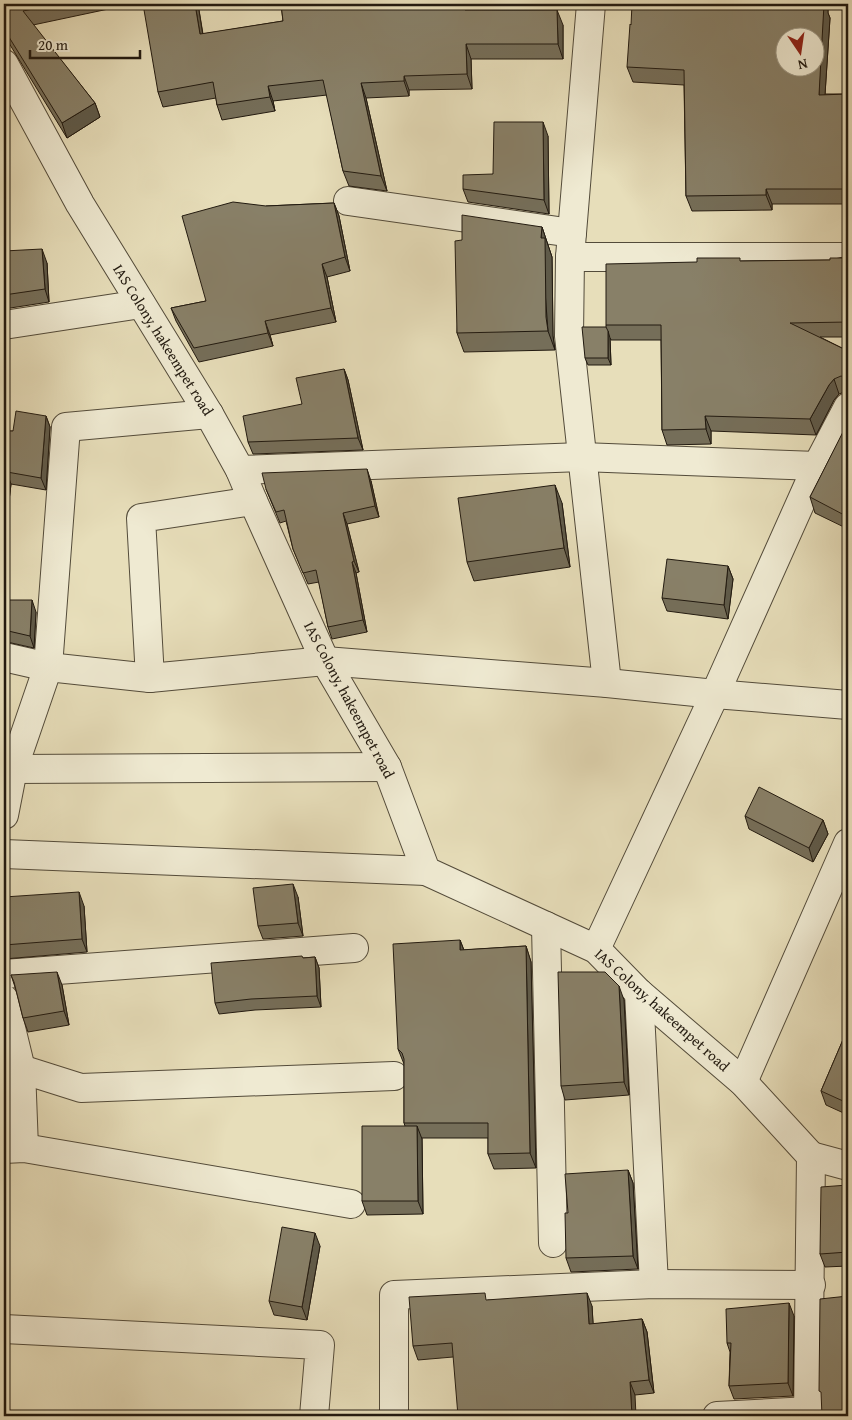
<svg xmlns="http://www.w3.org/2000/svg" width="852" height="1420" font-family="'Gentium Book Plus',serif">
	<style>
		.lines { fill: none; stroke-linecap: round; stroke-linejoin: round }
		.minor-casing { stroke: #534b3a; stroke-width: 30 }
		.minor { stroke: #efead2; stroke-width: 28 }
		.wall { fill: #756e59; stroke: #221a10 }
		.shaded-wall { fill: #5f5a49; stroke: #221a10 }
		.building { fill: #888068; stroke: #221a10; fill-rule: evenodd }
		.labels { text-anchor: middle; stroke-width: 4; stroke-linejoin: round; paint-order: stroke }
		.street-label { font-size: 15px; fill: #221a10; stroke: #efead2 }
	</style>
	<rect width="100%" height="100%" fill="#e7deba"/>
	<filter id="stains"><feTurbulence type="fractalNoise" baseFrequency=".004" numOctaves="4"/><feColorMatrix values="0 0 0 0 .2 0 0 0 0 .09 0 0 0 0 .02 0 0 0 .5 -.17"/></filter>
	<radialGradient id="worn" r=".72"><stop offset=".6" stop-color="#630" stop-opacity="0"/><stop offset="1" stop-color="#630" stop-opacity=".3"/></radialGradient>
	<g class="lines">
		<g class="minor-casing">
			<g id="minor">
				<polyline points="591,4 570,257 569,336 607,683"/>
				<polyline points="4,64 80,204 209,414 240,470 253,501 325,661 387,767 426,871 596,949 639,993 743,1082 811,1156 808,1416"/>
				<polyline points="348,201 572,233"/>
				<polyline points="570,257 848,257"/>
				<polyline points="4,325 141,304"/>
				<polyline points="240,470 582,457 817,466"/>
				<polyline points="4,657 48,667 150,678 325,661 607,683 715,694 848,705"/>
				<polyline points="150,678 141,518 253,501"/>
				<polyline points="13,769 387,767"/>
				<polyline points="4,815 13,769 48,667 66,427 209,414"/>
				<polyline points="4,854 426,871"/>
				<polyline points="546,926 553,1243"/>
				<polyline points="596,949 715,694 817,466 848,407"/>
				<polyline points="4,974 354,948"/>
				<polyline points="639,993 654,1284"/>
				<polyline points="4,999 21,1069 24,1148"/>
				<polyline points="21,1069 81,1088 394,1076"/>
				<polyline points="743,1082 848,843"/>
				<polyline points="4,1149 24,1148 351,1204"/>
				<polyline points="811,1156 848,1166"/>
				<polyline points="4,1329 320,1345 314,1416"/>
				<polyline points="394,1416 394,1295 654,1284 811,1285"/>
				<polyline points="717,1416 809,1411"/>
			</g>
		</g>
		<use href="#minor" class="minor"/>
	</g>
	<g class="wall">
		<polygon points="4,4 132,4 33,25 95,103 100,117 67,138 4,35"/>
		<polygon points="198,4 203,34 283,21 281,4 315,4 315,7 470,10 563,25 563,59 471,59 472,89 409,90 409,96 366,98 387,191 349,186 343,171 327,95 273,101 275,111 222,120 217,105 216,98 163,107 158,92"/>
		<polygon points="828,4 828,13 830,18 825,94 848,94 848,204 772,204 772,210 692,211 686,196 684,85 633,82 627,67"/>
		<polygon points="548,136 549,214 468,202 463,189 493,174"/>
		<polygon points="334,203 339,216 350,271 327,277 336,322 270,335 273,346 199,362 176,321 171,308 206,301 266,206"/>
		<polygon points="542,227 552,257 553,336 555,350 464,352 457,333 462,240"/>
		<polygon points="4,251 47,263 49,302 4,309"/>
		<polygon points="848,256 848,337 820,337 848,351 848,392 847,391 839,394 834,400 816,435 711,431 711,444 667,445 662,430 661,340 611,340 610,338 611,365 588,365 585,358 606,327 606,325 741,261 830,260"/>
		<polygon points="344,369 348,380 363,450 253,454 248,442 302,404"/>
		<polygon points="848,414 848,529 815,513 810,497 847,425 845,421"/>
		<polygon points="46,416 50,427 46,490 11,484 4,543 4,431 13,431"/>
		<polygon points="371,481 379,517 347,524 359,572 356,573 367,632 332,639 328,627 319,582 308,584 293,549 286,521 280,523 266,489"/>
		<polygon points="562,503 570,567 474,581 467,562"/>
		<polygon points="728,566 733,579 728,619 667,611 662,598"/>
		<polygon points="4,600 36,612 34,648 7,642 4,642"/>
		<polygon points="745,816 823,820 828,834 813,862 749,829"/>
		<polygon points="4,897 84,906 87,952 4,959"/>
		<polygon points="298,897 303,936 263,939 258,926"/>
		<polygon points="460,940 464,950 526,946 531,962 536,1168 494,1169 488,1154 488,1138 422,1138 423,1214 367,1215 362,1201 405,1126 404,1123 404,1064 398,1049"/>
		<polygon points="315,957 319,968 321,1007 255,1010 219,1014 215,1003 303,958"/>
		<polygon points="11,975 62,985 69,1025 28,1032 23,1018 16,990"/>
		<polygon points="624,1000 629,1095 565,1100 561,1086"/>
		<polygon points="848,1028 848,1115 826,1105 821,1091"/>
		<polygon points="628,1170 633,1183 638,1269 571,1272 566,1258"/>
		<polygon points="848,1185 848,1266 825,1267 820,1254"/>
		<polygon points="320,1246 307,1320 274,1315 269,1301"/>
		<polygon points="488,1300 592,1306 593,1324 642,1319 647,1332 654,1393 635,1395 453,1357 418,1360 413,1346"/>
		<polygon points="794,1316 793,1396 734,1399 729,1386 730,1352 727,1343"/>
	</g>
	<g class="shaded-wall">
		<polygon points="195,4 198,4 205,49 200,34"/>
		<polygon points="310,4 315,4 316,22 310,7"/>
		<polygon points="465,4 470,4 470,25 465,10"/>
		<polygon points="822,4 828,4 828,13 830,18 824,110 819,95"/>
		<polygon points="557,10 563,25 563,59 558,44"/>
		<polygon points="466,44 471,59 472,89 467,74"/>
		<polygon points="404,76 409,90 409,96 404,81"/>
		<polygon points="361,83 366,98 387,191 381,176"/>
		<polygon points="268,86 273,101 275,111 270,97"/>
		<polygon points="95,103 100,117 67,138 62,123"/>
		<polygon points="543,122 548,136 549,214 544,200"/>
		<polygon points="766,189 772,204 772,210 766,195"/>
		<polygon points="334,203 339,216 350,271 345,257"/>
		<polygon points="542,227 552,257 553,336 555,350 548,331 541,238"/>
		<polygon points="42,249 47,263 49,302 45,289"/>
		<polygon points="322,264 327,277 336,322 331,308"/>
		<polygon points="265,321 270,335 273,346 268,333"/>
		<polygon points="608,331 610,338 611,365 608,358"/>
		<polygon points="344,369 348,380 363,450 358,438"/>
		<polygon points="834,379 839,394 834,400 816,435 810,419 829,385"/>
		<polygon points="46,416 50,427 46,490 41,478"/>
		<polygon points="705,416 711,431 711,444 706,429"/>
		<polygon points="367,469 371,481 379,517 375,506"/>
		<polygon points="7,472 11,484 4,543 4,496"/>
		<polygon points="555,485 562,503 570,567 564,548"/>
		<polygon points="343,513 347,524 359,572 354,561"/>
		<polygon points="352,562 356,573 367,632 363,620"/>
		<polygon points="728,566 733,579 728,619 724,605"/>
		<polygon points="32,600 36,612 34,648 30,636"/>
		<polygon points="823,820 828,834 813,862 809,848"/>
		<polygon points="293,884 298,897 303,936 298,923"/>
		<polygon points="79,892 84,906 87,952 82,939"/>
		<polygon points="460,940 466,956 460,950"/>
		<polygon points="526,946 531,962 536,1168 530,1153"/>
		<polygon points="315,957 319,968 321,1007 317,996"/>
		<polygon points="57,972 62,985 69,1025 64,1011"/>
		<polygon points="619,986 624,1000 629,1095 624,1082"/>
		<polygon points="848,1090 848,1115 843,1101"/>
		<polygon points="417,1126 422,1139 423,1214 418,1201"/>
		<polygon points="628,1170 633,1183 638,1269 633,1256"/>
		<polygon points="315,1233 320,1246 307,1320 302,1307"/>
		<polygon points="587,1293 592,1306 594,1338 589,1324"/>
		<polygon points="789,1303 794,1316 793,1396 788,1383"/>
		<polygon points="642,1319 647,1332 654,1393 649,1380"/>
		<polygon points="630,1382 635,1395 636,1416 632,1416"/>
	</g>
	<g class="building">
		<polygon points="4,4 58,4 23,11 95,103 62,123 4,29"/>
		<polygon points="143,4 195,4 200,34 283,21 281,4 310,4 310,7 350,4 465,4 465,10 557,10 558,44 466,44 467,74 404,76 404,81 361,83 381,176 343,171 323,80 268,86 270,97 217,105 213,82 158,92"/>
		<path d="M632,4H824L819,95L848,94V189H766V195L686,196L684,70L627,67L630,24L631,25ZM784,38H814V68H784Z"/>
		<polygon points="494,122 543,122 544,200 463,189 463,175 493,174"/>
		<polygon points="233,202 266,206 334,203 345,257 322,264 331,308 265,321 268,333 194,348 171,308 206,301 182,216"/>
		<polygon points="462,215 542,227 541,238 545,238 546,317 548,331 457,333 455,241 462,240"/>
		<polygon points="42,249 45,289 4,295 4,251"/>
		<polygon points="848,256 848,322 790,323 848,351 848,378 841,376 834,379 829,385 810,419 705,416 706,429 662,430 661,325 606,325 606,264 697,262 697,258 740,258 740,261 830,260 830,258 842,258"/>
		<polygon points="582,327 606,327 608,331 608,358 585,358"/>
		<polygon points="344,369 358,438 248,442 243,416 302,404 296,378"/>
		<polygon points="16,411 46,416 41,478 7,472 4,496 4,431 13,431"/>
		<polygon points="848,414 848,421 845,421"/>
		<polygon points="848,422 848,517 810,497"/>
		<polygon points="367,469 375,506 343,513 354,561 352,562 363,620 328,627 316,570 303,573 293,549 284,510 276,512 266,489 262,473"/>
		<polygon points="555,485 564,548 467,562 458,498"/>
		<polygon points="667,559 728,566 724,605 662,598"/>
		<polygon points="4,600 32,600 30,636 4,630"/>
		<polygon points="759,787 823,820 809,848 745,816"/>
		<polygon points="293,884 298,923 258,926 253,888"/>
		<polygon points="79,892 82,939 4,945 4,897"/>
		<polygon points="460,940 460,950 526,946 530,1153 488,1154 488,1123 404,1123 404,1059 402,1053 398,1049 393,944"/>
		<polygon points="302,956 303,958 315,957 317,996 251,999 215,1003 211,963"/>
		<polygon points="57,972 64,1011 23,1018 14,982 11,975"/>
		<polygon points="558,972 605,972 619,986 624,1082 561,1086"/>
		<polygon points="848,1028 848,1090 843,1101 821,1091"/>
		<polygon points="362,1126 417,1126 418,1201 362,1201"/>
		<polygon points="628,1170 633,1256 566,1258 565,1213 568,1213 565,1174"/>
		<polygon points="848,1185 848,1252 820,1254 821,1187"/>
		<polygon points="282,1227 315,1233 302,1307 269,1301"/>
		<polygon points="485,1293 486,1300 587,1293 589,1324 642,1319 649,1380 630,1382 632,1416 458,1416 452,1343 413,1346 409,1297"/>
		<polygon points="848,1296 848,1416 822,1416 821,1392 819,1391 820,1299"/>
		<polygon points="789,1303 788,1383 729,1386 731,1343 727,1343 726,1309"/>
	</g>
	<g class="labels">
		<g class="street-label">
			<text transform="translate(163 340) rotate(58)" y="5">IAS Colony, hakeempet road</text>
			<text transform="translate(349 700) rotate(62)" y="5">IAS Colony, hakeempet road</text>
			<text transform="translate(662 1010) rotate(42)" y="5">IAS Colony, hakeempet road</text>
		</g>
	</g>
	<rect width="852" height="1420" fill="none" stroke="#e7deba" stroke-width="20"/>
	<rect x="5" y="5" width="842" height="1410" fill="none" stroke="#221a10" stroke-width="2.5"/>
	<rect x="10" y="10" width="832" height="1400" fill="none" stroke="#221a10"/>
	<g transform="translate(800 52) rotate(167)"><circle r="24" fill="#efead2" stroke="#9d9784"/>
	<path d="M0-4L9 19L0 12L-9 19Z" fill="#8f2418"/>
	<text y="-8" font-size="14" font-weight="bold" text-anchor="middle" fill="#221a10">N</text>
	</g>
	<path d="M30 50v8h110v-8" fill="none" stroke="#221a10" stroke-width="2.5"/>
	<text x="38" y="50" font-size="15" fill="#221a10" stroke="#efead2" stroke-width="4" paint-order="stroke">20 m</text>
	<rect width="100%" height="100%" filter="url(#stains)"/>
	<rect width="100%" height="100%" fill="url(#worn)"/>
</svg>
